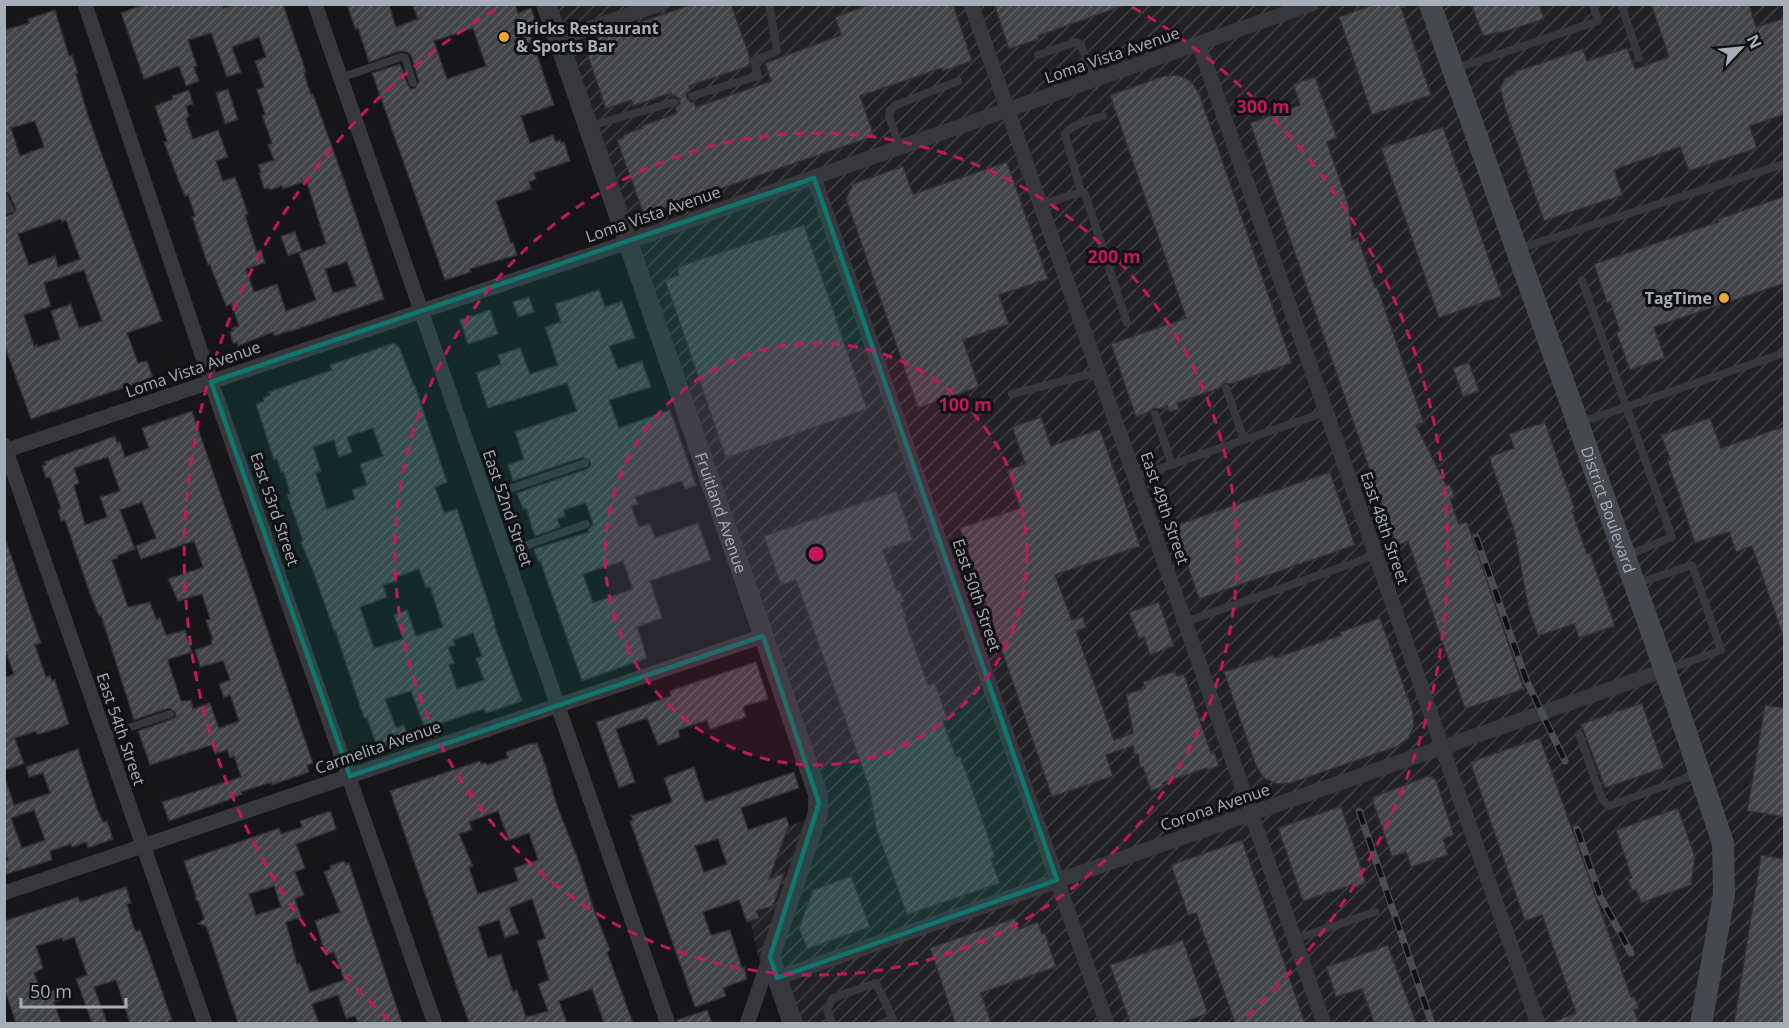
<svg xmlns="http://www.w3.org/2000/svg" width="1789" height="1028" font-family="'Open Sans',sans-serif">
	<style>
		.industrial { fill: url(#industrial-furrows) }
		.building { fill: url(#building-hatch); stroke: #303034; stroke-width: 1.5; fill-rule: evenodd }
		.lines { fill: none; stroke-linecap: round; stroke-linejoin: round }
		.service { stroke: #37383d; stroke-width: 8 }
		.minor { stroke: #37383d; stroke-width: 15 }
		.tertiary { stroke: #37383d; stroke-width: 20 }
		.secondary { stroke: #45484d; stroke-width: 22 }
		.rail-casing { stroke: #4a4d52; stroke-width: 7 }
		.rail { stroke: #111113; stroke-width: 4.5; stroke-dasharray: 14; stroke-linecap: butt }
		.marked { fill: #0f766e; fill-opacity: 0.2; stroke: #0f766e; stroke-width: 4.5; stroke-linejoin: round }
		.ring { fill: none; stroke: #c2185b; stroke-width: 3; stroke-dasharray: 10 8 }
		.poi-dot { fill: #f0a336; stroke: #111113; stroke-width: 2 }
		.labels { text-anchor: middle; stroke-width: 6; stroke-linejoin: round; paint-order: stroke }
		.poi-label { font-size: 16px; font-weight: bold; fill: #a8aeb8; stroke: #111113; text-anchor: start }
		.street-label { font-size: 16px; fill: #a8aeb8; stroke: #111113 }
		.centre { fill: #c2185b; stroke: #111113; stroke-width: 3 }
		.ring-label { font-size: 18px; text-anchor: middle; font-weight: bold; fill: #c2185b; stroke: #111113; stroke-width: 6; stroke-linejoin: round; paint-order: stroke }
	</style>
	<defs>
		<pattern id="industrial-furrows" width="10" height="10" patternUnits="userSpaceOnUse" patternTransform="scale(1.5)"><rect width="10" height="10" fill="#222225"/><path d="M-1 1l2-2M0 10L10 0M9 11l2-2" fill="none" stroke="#3f4043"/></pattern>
		<pattern id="building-hatch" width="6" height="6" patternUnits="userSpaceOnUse" patternTransform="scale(1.5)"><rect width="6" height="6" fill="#424448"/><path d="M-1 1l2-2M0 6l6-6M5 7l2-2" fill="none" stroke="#5a5c60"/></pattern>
	</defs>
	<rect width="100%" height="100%" fill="#161618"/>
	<polygon class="industrial" points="544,5 1784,5 1784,1023 790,1023 779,990 763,976 733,850 819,814"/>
	<g class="building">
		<path d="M145,4H223L224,8L235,4H283L306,72L304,73L311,95L313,94L345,183L384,299L292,331V330L274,336L273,332L238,346L237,342L233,343L230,332L233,331L232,328L239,326L231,304L226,306L210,265H208L192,217L195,216L188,195L185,196L179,182L164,142L167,141L155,106L173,99L172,96L189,90L193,104L186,106L189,116L186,119L193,139L218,130L228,157L216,161L223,181L235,177L248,214L245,215L257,252L261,250L265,263L246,269L254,292L277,284L286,311L316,300L299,253L326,244L307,183L306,181L283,189L282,186L270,190L269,188L264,189L259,173L261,172L258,165L274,160L268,145L272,143L262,115L265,114L257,90L264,87L255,61L266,57L259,37L232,47L241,72L227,77L211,33L188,40L197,66L194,67L199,81L186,86L179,66L144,79L121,13ZM347,262L356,286L333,293L325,269Z"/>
		<path d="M347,4H389L396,27L418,19L413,7L420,4H515L518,13L531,8L537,25L528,28L554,105L521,116L530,143L553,135L556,142L560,140L561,143L564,142L570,161L534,173L536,179L529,182L531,189L496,201L511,243L513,242L517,255L470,269L471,272L445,280L372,73L400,64L408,85L411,89L415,88L419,82L411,56L407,52L400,51L369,62L358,28L355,29ZM473,28L486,66L447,79L434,41Z"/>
		<polygon points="693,4 731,4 750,57 749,66 689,86 690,90 686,94 687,98 690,102 694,102 696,107 771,81 765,63 841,35 835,17 871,4 953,4 972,61 943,71 942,68 860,96 874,136 644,215 617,140 623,138 623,135 642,128 642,126 677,113 675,108 680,104 680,100 676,96 672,96 671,93 633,106 631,100 606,109 583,42"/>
		<polygon points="994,4 1122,4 1122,6 1038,36 1039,39 1009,49"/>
		<polygon points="1375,4 1400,4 1431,95 1372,115 1339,17"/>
		<polygon points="1471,4 1539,4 1544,19 1501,33 1500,32 1483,36"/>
		<polygon points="1651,4 1749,4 1756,27 1785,18 1785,114 1750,126 1757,148 1689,171 1680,147 1614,170 1623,195 1544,221 1505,108 1500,88 1505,78 1515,74 1514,72 1583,49 1587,61 1627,48 1635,69 1669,57"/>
		<path d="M55,10L69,56L72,55L78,73L76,74L88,116L162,321L127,333L138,363L147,361L153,378L31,419L4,344V217L12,214L16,209L9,194L4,191V30L29,23L28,19ZM35,121L44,147L20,156L11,128ZM61,219L62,222L66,220L80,259L58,267L55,256L29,265L18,234ZM84,270L102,321L79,328L71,304L51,311L60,339L38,347L37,345L34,346L24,315L51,306L44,283Z"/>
		<polygon points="1179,75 1191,81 1199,93 1292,363 1231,384 1224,383 1220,388 1177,403 1179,409 1169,412 1167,406 1159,409 1154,408 1149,412 1136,417 1111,344 1186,318 1110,95 1164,76"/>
		<polygon points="1315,77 1337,138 1327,142 1349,206 1352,240 1358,238 1375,287 1377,286 1424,423 1416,425 1446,485 1450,484 1455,498 1450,499 1459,524 1467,522 1524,689 1465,709 1408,541 1396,546 1250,123 1300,105 1293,84"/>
		<polygon points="228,89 238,119 225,124 216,93"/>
		<polygon points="1443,127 1502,296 1439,318 1381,148"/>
		<polygon points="1007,162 1048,279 999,295 1009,324 963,340 979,387 918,408 846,199 853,184 903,166 913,194"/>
		<polygon points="1785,196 1785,283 1654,327 1665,358 1630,370 1616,332 1620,331 1610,302 1607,303 1594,264 1718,222 1718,219"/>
		<polygon points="804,225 867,409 726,458 665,280 679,275 677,268 692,262"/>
		<polygon points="295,232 302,251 288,256 281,236"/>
		<path d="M599,290L605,307L622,301L635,338L609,346L618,369L642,361L651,387L609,400L619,428L670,410L696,485L685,489L682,481L635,497L638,504L631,506L639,527L650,524L655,538L698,523L711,560L650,581L662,618L637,627L647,658L582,681L540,560L538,561L534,549L589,532L588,530L593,524L586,503L564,510L565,516L557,519L560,527L535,536L526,508L523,509L517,493L587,469L591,465L590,461L583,457L513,481L508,465L524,459L515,432L577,411L567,383L488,408L476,373L501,364L498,355L520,348L530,374L558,365L545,327L561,322L555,304ZM623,561L633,589L593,603L583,574Z"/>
		<polygon points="529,297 534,312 518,317 513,302"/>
		<polygon points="490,310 498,334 468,344 460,320"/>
		<path d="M394,343L400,349L414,386H415L447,482L435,487L444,513L457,509L487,599L495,624L494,625L522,701L486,713L484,709L473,712L431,727L430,724L424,726L411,691L385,699L396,728L404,725L409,739L378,749L367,718H364L335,630L334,631L313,571L305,552L301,542L303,541L287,494H290L284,472H281L277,459L274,460L256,404L264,401L263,398L270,395L269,392L332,370L330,365ZM373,428L383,456L360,464L367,485L352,490L355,499L327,509L316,473L321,471L313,447L334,440L339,457L352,452L347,437ZM419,569L426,588L430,587L443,627L416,636L407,610L394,615L403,639L374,648L360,607L387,597L383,585L397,581L396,577ZM473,633L482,656L476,658L484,680L457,689L449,665L454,663L448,647L455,645L453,640Z"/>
		<polygon points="1469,362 1479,391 1463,397 1453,368"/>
		<path d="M192,411L313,763L307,765L309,772L272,785V782L241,792L242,794L228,800L169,821L162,802L241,777L234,756L230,758L227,750L215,754L212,745L150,765L138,731L172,719L176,716L175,712L169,708L134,720L101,615L99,616L90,594L65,520L61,521L58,510L61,509L51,480L50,477L46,478L42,466L46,465L44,462L115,436L117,443L120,442L125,457L149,448L142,428ZM108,457L120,491L100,497L107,517L85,525L74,485L79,483L74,468ZM142,502L156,538L136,546L141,559L194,541L203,567L168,579L178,601L202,594L210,619L206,620L213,640H211L212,644L195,650L200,667L223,661L230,680L219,684L224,698L230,695L239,721L219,728L210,703L193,709L191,700L181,701L168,661L169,659L192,652L185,630L166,635L160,618L156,619L150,602L128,607L112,560L118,558L117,556L135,549L120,510Z"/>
		<polygon points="1041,417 1051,446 1100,429 1140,546 1055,575 1072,620 1083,617 1086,627 1076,631 1114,740 1133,733 1126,694 1145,688 1143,682 1175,671 1177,676 1184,674 1211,753 1214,752 1219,766 1208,770 1207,768 1163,783 1164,786 1151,791 1143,767 1140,768 1138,754 1134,755 1133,746 1106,755 1113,776 1052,797 960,528 1020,508 1007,470 1025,464 1012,427"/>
		<polygon points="1710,418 1721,448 1785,426 1785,635 1783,636 1752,546 1736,552 1729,532 1695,543 1667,460 1670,459 1661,435"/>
		<polygon points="1545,422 1575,509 1572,510 1587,554 1590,553 1615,626 1579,638 1574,624 1538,636 1528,606 1514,530 1489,457 1514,448 1509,434"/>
		<polygon points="1330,472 1355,545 1199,599 1174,526"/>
		<polygon points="896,491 913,540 883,550 897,591 900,590 904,602 901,603 906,617 904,617 928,685 935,683 948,720 943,721 956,757 960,756 974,794 995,857 991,859 1000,883 907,915 876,828 869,787 796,580 781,585 764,536"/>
		<polygon points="6,541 41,643 35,645 46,677 50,676 52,681 55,680 69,724 44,733 37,734 36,731 15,738 24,764 4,770 4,678 14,674 4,647 4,542"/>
		<polygon points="1159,602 1174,646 1150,655 1144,637 1139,639 1129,612"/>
		<polygon points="1380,618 1413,712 1414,726 1408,739 1396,747 1291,783 1277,784 1264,778 1256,766 1224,672 1273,655 1275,658 1341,635 1340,632"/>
		<polygon points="756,662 768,699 745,706 743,708 746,717 710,729 707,720 678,730 680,737 658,745 647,718 616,729 635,782 619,788 596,722 671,696 670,691"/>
		<polygon points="1642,703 1664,768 1605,788 1581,724"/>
		<polygon points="1765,705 1785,708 1785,817 1747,811"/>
		<polygon points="1540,738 1631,997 1634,996 1639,1008 1634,1010 1639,1023 1552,1023 1552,1022 1576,1013 1542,915 1525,921 1470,762"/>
		<path d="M532,743L533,744L537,743L546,767L556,803L579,862L594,910L610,950L607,952L633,1023H604L592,989L559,1001L567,1023H469L390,791L480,761L481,764L486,763L487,765L508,758L506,752ZM498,811L509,840L529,833L538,860L514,868L518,881L478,894L469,867L473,866L459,834L472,830L469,822ZM532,899L545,938L537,941L549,980L538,984L548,1011L526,1017L517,990L513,992L501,954L488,958L478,927L499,920L505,938L519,933L509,908Z"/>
		<path d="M78,749L97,809L103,822L107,821L113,839L88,848L86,842L72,847L71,844L50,851L52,860L4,875V861L8,860L4,850V782L6,781L14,805L50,793L43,773L29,777L26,767ZM34,810L45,840L22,848L11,818Z"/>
		<path d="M694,767L705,802L794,772L799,788L741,808L748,830L786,817L789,825L769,879L784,873L773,906L756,911L759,918L747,922L739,900L703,912L711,935L730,930L742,968L744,967L747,979L723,988L726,996L695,1007L630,821L633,820L631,816L672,802L664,778ZM718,839L727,864L704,872L695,846Z"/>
		<polygon points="1428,776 1432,777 1436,780 1454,835 1443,839 1448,855 1411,867 1406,852 1392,857 1373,802 1373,797"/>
		<polygon points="1341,806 1366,883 1356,887 1355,884 1303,901 1278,828"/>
		<polygon points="1678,808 1695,857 1691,885 1641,903 1636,890 1632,891 1628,879 1632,878 1616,830"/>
		<path d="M327,812H331L336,829L296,844L305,868L295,872L304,895L295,899L301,917L286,922L297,964L300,963L310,992L344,980L334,952L326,955L315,921L340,912L324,872L331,869L330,866L344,861L345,864L349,863L402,1023H358L355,1016L346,1019L338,995L312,1004L319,1023H238L206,926L198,924L204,919L202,912L198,901L195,899L196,896L184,861L279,828L281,834L302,827L300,821ZM274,886L281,907L256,915L249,894Z"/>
		<polygon points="1242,840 1305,1023 1235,1023 1196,913 1188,915 1180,891 1171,865"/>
		<polygon points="1761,855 1785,859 1785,1023 1734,1023"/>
		<polygon points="851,876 870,927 807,949 799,928 813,890"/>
		<polygon points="126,887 131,903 127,904 134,928 137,932 140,930 148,951 172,1020 169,1021 170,1023 130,1023 116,980 94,987 107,1023 92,1023 76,979 87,975 74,937 63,941 62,938 36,946 43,968 34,973 42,994 57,989 61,1000 54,1002 61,1023 16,1023 4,988 4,921 78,897 80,902"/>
		<polygon points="1015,918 1019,929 1038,922 1042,934 1045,933 1056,967 981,993 991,1023 955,1023 930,948"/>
		<polygon points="1183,940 1208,1014 1180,1023 1130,1023 1110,965"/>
		<polygon points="1388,945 1416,1023 1374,1023 1362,989 1336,997 1326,967"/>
		<polygon points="707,1010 712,1023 677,1023 677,1020"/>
	</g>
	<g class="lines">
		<g class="service">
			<polyline points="1621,4 1639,58"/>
			<polyline points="1038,55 1076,42 1081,45 1094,80"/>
			<polyline points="1454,69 1598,21 1593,4"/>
			<polyline points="340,78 401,57 405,58 413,83"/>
			<polyline points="692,96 758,76 754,61 777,51 769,4"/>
			<polyline points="590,126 674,102"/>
			<polyline points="900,148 889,116 890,110 896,105 958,81"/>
			<path d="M1081,192L1065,134C1073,123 1091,120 1103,116"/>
			<polyline points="4,197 10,209 4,211"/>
			<polyline points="1041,205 1081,192 1085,194 1127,323"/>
			<polyline points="1518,249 1784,164"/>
			<polyline points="1582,280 1672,537 1626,556"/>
			<polyline points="1226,388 1244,440"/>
			<polyline points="1012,394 1098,372"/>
			<polyline points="1155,414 1172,465"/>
			<polyline points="1579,423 1784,353"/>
			<polyline points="1135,477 1326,412"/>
			<polyline points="486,497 585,463"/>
			<polyline points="505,553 586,524"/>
			<polyline points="1636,584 1692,565 1721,650 1666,670"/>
			<polyline points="1185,622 1376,555"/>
			<polyline points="1579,734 1602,799 1609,806 1698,774"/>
			<polyline points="104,736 170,714"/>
			<polyline points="1295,939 1375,912"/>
			<polyline points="832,1024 827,1009 833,998 876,983 893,1019 880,1024"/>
		</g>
		<g class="minor">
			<polyline points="85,4 211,382 435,1024"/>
			<polyline points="315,4 668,1024"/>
			<polyline points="971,4 1324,1024"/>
			<polyline points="558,39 661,4"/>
			<polyline points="1199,44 1538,1024"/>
			<polyline points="814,178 1107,1024"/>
			<polyline points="4,445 205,1024"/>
			<polyline points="4,451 628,242 1312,4"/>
			<polyline points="4,893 763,636"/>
			<polyline points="777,978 1665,670"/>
			<polyline points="747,1024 770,957"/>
		</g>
		<path class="tertiary" id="s1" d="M546,4L818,794V813L770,957L793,1024"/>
		<path class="secondary" id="s2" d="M1430,4L1665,670L1723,843L1724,895L1701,1024"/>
		<g class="rail-casing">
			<g id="rail">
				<polyline points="1476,537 1527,682 1565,761"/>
				<polyline points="1359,811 1432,1024"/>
				<polyline points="1577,829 1600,896 1631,953"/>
			</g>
		</g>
		<use href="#rail" class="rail"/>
	</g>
	<path class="marked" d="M814,178L1057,880L777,978L770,957L819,803L763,636L350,776L211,382Z"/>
	<circle cx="816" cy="554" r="211" fill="#c2185b" fill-opacity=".12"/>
	<g class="ring">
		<circle cx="816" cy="554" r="211"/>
		<circle cx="816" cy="554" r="421"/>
		<path d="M389 1020A632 632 0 0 1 500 7M1132 7A632 632 0 0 1 1243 1020"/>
	</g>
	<g class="poi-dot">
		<circle cx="504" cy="37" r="6"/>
		<circle cx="1724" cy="298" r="6"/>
	</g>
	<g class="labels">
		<g class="poi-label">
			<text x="516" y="34">Bricks Restaurant<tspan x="516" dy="18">&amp; Sports Bar</tspan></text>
			<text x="1712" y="304" text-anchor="end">TagTime</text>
		</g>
		<g class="street-label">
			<text transform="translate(1112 55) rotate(-19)" y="6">Loma Vista Avenue</text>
			<text transform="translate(653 214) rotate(-19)" y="6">Loma Vista Avenue</text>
			<text transform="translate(193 369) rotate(-19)" y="6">Loma Vista Avenue</text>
			<text transform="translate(508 508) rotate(71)" y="6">East 52nd Street</text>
			<text transform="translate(1165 508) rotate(71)" y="6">East 49th Street</text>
			<text transform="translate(275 509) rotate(71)" y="6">East 53rd Street</text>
			<text dy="6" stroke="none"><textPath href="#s2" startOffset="536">District Boulevard</textPath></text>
			<text dy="6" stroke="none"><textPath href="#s1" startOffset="538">Fruitland Avenue</textPath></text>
			<text transform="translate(1385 528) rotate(71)" y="6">East 48th Street</text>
			<text transform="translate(977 595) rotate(71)" y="6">East 50th Street</text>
			<text transform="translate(121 729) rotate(71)" y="6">East 54th Street</text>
			<text transform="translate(378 747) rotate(-19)" y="6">Carmelita Avenue</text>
			<text transform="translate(1215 807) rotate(-19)" y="6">Corona Avenue</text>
		</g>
	</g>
	<circle cx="816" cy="554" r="9" class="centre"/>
	<g class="ring-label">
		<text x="1263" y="113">300 m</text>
		<text x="1114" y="263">200 m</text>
		<text x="965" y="411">100 m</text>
	</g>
	<rect width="1789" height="1028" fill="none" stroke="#a8aeb8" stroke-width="12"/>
	<g transform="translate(1741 48) rotate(64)" stroke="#111113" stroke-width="4.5" paint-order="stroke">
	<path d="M0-4.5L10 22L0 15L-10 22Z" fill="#a8aeb8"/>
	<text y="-9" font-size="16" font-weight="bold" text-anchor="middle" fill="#a8aeb8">N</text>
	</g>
	<path d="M21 998v9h105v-9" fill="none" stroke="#a8aeb8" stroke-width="3"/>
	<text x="30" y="998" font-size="18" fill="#a8aeb8" stroke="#111113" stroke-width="4.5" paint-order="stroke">50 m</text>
</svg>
